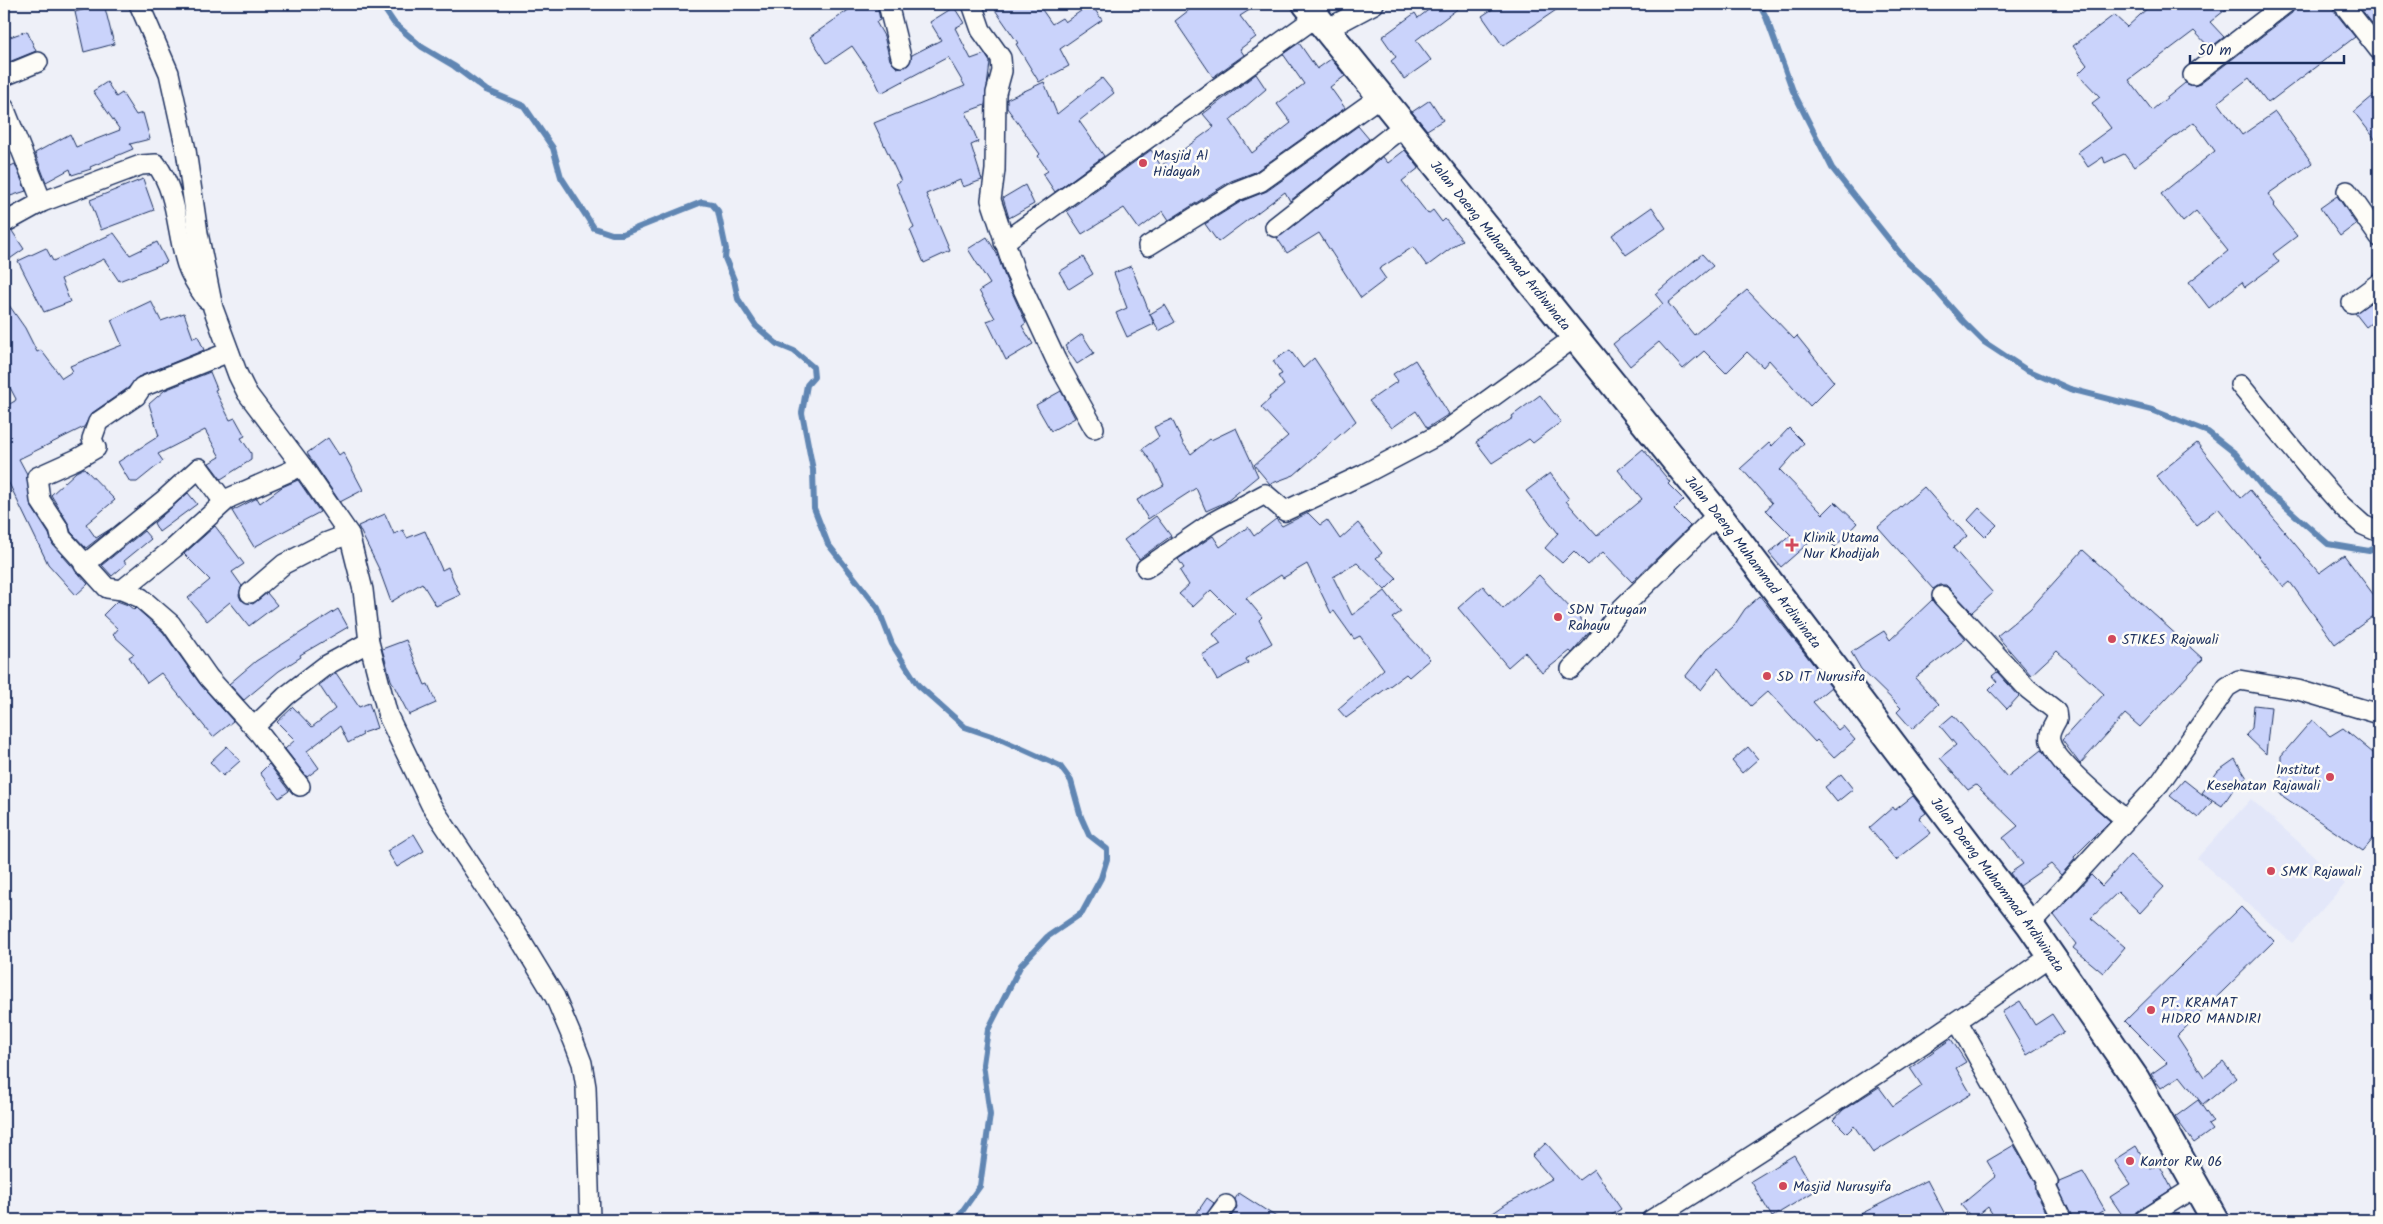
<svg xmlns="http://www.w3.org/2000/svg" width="2383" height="1224" font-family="Kalam,sans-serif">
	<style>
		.built { fill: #e3e7f9 }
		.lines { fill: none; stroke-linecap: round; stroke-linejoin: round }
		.stream { stroke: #6186b3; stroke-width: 6 }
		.building { fill: #cad3fb; stroke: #1b2f5e }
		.street-casing { stroke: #1b2f5e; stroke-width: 22 }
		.secondary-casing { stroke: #1b2f5e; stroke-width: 30 }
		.street { stroke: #fdfcf7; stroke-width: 19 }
		.secondary { stroke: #fdfcf7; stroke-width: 26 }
		.poi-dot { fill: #d1495b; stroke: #fdfcf7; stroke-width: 2 }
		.labels { text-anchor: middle; stroke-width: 5; stroke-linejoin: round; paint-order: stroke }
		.poi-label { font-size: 14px; fill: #1b2f5e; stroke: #fdfcf7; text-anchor: start }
		.street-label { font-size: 14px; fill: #1b2f5e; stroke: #fdfcf7 }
	</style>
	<rect width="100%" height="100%" fill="#eef0f8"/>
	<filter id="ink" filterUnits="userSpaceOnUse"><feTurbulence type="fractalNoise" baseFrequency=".02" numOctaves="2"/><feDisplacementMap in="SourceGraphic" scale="10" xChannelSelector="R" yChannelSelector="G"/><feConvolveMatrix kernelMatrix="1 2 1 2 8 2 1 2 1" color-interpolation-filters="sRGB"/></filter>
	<g filter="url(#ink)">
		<polygon class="built" points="2251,799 2345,884 2292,943 2197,858"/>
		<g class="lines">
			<g class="stream">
				<polyline points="381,4 394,23 422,47 454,66 486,90 524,106 553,148 561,177 594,228 612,234 622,234 702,202 712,204 718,211 726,249 725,258 734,280 738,299 756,326 777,344 794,351 813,367 814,377 807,385 802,413 813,470 814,508 828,544 878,608 892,644 918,685 965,727 1000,739 1060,766 1071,781 1081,817 1089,835 1107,849 1107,859 1101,878 1082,913 1047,937 1021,965 988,1030 983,1064 990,1115 980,1186 956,1220"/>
				<polyline points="1759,4 1766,17 1793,91 1832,168 1907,262 1927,280 1963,321 1984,342 2025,369 2070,389 2152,410 2208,432 2236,454 2267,493 2278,500 2328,544 2369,551 2379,546"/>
			</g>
		</g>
		<g class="building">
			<polygon points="104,4 114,44 84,52 75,12"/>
			<polygon points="857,4 877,4 880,20 876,22 884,36 890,60 897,68 908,65 912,55 941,40 930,22 954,7 964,23 955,28 971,59 985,54 990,62 985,105 966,112 978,142 971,145 982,180 963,187 960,180 926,194 950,251 924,263 910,230 914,228 896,183 901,181 874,123 965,86 948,57 881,93 874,78 852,46 827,63 810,37"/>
			<polygon points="991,4 1038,4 1052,24 1062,18 1065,22 1091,4 1102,20 1060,49 1069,66 1039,82 1016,44 1018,43"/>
			<polygon points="1197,4 1259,4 1240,16 1256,37 1240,49 1244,55 1213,77 1175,21"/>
			<polygon points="1436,4 1464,4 1416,40 1431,60 1404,79 1391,61 1396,57 1382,37 1415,13 1418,18"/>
			<polygon points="1500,4 1565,4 1503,46 1482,16"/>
			<polygon points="2152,4 2233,4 2210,22 2224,37 2210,48 2194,31 2129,80 2152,110 2185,83 2194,86 2200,84 2292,13 2296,4 2332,4 2334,11 2355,37 2268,103 2249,78 2218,102 2242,135 2275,112 2312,163 2268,194 2275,204 2273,206 2297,236 2273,254 2279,262 2245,287 2242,282 2209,308 2189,282 2228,251 2196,211 2183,222 2161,194 2215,151 2194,122 2134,167 2124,154 2105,163 2103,157 2088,167 2078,152 2111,128 2092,103 2100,97 2078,74 2087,65 2073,46 2114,15 2127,27"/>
			<polygon points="2357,4 2379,4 2379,18 2372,23"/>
			<polygon points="27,31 36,51 4,64 4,39"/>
			<polygon points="1299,43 1317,69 1331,59 1345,76 1330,87 1345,108 1255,172 1231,181 1169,220 1163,211 1139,229 1124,208 1082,234 1067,211 1151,150 1161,166 1214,127 1203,114 1256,74 1266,89 1230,120 1252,153 1291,123 1277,104 1304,84 1283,54"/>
			<polygon points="1102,78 1114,93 1079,121 1104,156 1055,192 1043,174 1048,171 1038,156 1040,154 1007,108 1007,99 1044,82 1057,114"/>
			<polygon points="107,82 116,97 122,93 136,115 143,113 150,139 130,144 133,149 90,167 91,169 72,175 70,169 46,182 35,153 70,134 76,147 120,130 93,91"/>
			<polygon points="2379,91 2379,144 2354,112"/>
			<polygon points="1430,100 1443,120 1427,130 1412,112"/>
			<polygon points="1358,126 1369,139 1290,201 1285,192 1218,242 1205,224 1242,201 1267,191"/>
			<polygon points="1405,150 1419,168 1402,181 1428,214 1433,210 1442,222 1445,219 1462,240 1427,266 1413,247 1379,269 1386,279 1361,298 1319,233 1287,253 1277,238 1383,157 1388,163"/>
			<polygon points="15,164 26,191 4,198 4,169"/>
			<polygon points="143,179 154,210 101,230 90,200"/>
			<polygon points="1025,185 1034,204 1009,218 1003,198"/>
			<polygon points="2337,196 2356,224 2340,236 2320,208"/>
			<polygon points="1652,207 1666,228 1626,255 1612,235"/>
			<polygon points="12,231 24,249 4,263 4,234"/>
			<polygon points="114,233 130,255 157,242 167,262 119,281 104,259 61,279 70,302 44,312 18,261 46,248 53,261"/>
			<polygon points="987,237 997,254 1005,277 1026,323 1022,326 1033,344 1006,360 987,321 995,318 979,291 990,284 968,249"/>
			<polygon points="1702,254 1713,266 1668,303 1694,335 1747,290 1794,339 1797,336 1834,382 1810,406 1769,360 1763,367 1747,352 1726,373 1704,351 1683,369 1659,342 1630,366 1613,344 1663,304 1655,294"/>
			<polygon points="1083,257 1093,274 1069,289 1059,272"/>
			<polygon points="1131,266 1154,324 1127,337 1116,313 1127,308 1114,273"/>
			<polygon points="2379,297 2379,317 2366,327 2355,313"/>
			<polygon points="4,298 25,328 37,352 41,350 62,378 73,371 70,366 122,345 111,320 151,301 161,321 184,313 193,338 198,336 204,350 138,377 128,388 92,413 84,427 19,459 27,474 31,506 49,534 53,545 88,584 76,595 48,564 4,473 4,407 15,401 16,399 4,376"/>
			<polygon points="1165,305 1175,322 1159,331 1150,314"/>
			<polygon points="1082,334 1094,353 1077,364 1065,346"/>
			<polygon points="1290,350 1303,368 1314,358 1356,421 1294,475 1270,484 1254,465 1288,436 1261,407 1270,399 1269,397 1284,385 1278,376 1282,374 1273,361"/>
			<polygon points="1415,360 1449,414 1427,428 1416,411 1392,428 1369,401 1398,381 1393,374"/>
			<polygon points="210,372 217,389 215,390 230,420 235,418 245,436 241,438 251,453 251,460 221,479 209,463 220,457 205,430 158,454 163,461 137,482 130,482 118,462 159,436 149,404 165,390"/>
			<polygon points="1061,391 1075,418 1051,431 1036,405"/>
			<polygon points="1540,395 1561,422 1533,443 1529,439 1492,463 1476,442 1513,418 1512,416"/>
			<polygon points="1172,419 1183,443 1191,454 1210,439 1211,440 1236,428 1258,476 1226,502 1206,511 1196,488 1148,519 1137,500 1164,485 1154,465 1142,449 1159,437 1154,427"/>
			<polygon points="1789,428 1804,443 1780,470 1823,514 1835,502 1857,523 1835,547 1820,533 1781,567 1769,553 1791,535 1766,510 1772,503 1741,468 1769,443 1772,446"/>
			<polygon points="328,438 339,455 343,452 363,490 340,502 307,453"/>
			<polygon points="2197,443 2241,498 2250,490 2319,573 2344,555 2379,602 2379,612 2335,644 2290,582 2284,587 2218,508 2196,525 2156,476"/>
			<polygon points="1643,449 1670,482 1668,484 1684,500 1674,510 1690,526 1632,582 1603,552 1588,565 1574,551 1562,563 1545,548 1558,533 1526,491 1550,473 1569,499 1566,501 1597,536 1642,499 1618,470"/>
			<polygon points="84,468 115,500 86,524 96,538 112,528 86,548 71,532 68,523 51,495 76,472"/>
			<polygon points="298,480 320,512 254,547 232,511 257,498 260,503 282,487"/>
			<polygon points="1924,487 1967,536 1953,548 1993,593 1972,612 1946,585 1939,585 1933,589 1878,527"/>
			<polygon points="188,493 197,504 159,532 154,523"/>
			<polygon points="1979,508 1997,525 1985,537 1968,520"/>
			<polygon points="1308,513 1320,525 1327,520 1340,539 1358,523 1382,553 1376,558 1397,578 1385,590 1357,563 1333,577 1352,615 1385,591 1401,612 1392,618 1430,659 1409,677 1406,674 1346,718 1338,709 1384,669 1360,636 1354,639 1334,611 1331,613 1307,564 1283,578 1281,575 1246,598 1262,617 1259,620 1272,643 1246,659 1248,663 1217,680 1202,655 1221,644 1213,634 1235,614 1211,590 1193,607 1179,594 1189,585 1180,571 1184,568 1178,559 1213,536 1220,547 1248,527 1254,536 1276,519 1282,526"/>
			<polygon points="385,514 394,534 403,530 407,538 425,531 442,570 448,567 460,595 436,606 422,583 391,602 379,569 358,526"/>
			<polygon points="1156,516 1171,536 1139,559 1124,540"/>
			<polygon points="215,526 244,564 232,572 242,586 239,595 241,600 253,604 267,593 277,605 249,626 230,602 207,621 188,598 210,580 184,554"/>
			<polygon points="144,531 151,539 124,561 126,564 112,576 102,565"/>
			<polygon points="2083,550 2203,659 2140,727 2125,714 2080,764 2062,740 2104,694 2057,651 2031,675 1997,636 2030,609"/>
			<polygon points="1539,575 1591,630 1572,653 1570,651 1542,673 1525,652 1508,667 1458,608 1483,586 1503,609"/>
			<polygon points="1760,596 1831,687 1813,702 1838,730 1843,726 1855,740 1834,758 1817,740 1815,742 1768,691 1751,706 1718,668 1701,690 1685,677 1706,650 1733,627 1745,609"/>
			<polygon points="1932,600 1966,639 1915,678 1939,704 1912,729 1897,712 1901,708 1861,669 1851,652 1884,631 1890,640"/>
			<polygon points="117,601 128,605 134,610 136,608 163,632 200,684 233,721 213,737 161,673 147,683 129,657 134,654 113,635 118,629 103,615"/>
			<polygon points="338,609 348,627 300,655 301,657 279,671 244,700 229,684 256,661"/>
			<polygon points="406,640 425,685 428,684 436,703 409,715 391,680 382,649"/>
			<polygon points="1997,672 2019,696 2007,709 1989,690 1997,682 1992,676"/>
			<polygon points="336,673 359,707 369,703 377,728 362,733 363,735 348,743 340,726 307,751 319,768 307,777 285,749 295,740 277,722 293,707 312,727 335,709 319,685"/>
			<polygon points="2254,705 2271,707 2266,754 2246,735 2252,728"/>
			<polygon points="1953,715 2007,777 2041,750 2063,779 2110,821 2074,857 2075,859 2061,875 2051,864 2019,886 2010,873 2023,864 2003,838 2018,826 1976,785 1968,790 1940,758 1956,745 1940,726"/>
			<polygon points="2312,720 2330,736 2343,728 2379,758 2379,832 2363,851 2281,795 2281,756"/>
			<polygon points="227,746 240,761 223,776 210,762"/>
			<polygon points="1748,747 1758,759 1742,773 1732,761"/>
			<polygon points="2235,759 2247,778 2237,784 2222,806 2202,793 2218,771"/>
			<polygon points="269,764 289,791 279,798 260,773"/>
			<polygon points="1841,774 1853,789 1837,802 1825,787"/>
			<polygon points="2184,780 2212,802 2198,818 2170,796"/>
			<polygon points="1913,796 1926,813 1919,818 1931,833 1896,860 1869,828 1893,807 1895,810"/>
			<polygon points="414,834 424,851 397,867 387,851"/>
			<polygon points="2130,855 2164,887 2140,913 2118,892 2091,918 2125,947 2103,973 2073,948 2076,944 2054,915 2091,875 2102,886"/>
			<polygon points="2241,907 2274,941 2177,1036 2204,1077 2223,1062 2236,1078 2203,1105 2180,1076 2161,1088 2151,1074 2167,1063 2125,1021"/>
			<polygon points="2020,1001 2035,1025 2052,1014 2064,1032 2027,1055 2002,1012"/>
			<polygon points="1951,1039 1966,1062 1956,1068 1971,1094 1873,1153 1854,1126 1847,1133 1834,1120 1843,1110 1879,1087 1893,1106 1922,1086 1910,1068"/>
			<polygon points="2198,1100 2213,1122 2208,1125 2212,1130 2194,1143 2175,1117"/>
			<polygon points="1546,1143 1579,1180 1594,1169 1621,1209 1604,1220 1483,1220 1506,1204 1552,1179 1532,1156"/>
			<polygon points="2014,1145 2036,1183 2036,1192 2050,1220 1996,1220 1988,1207 1973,1219 1961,1205 1996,1176 1987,1161"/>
			<polygon points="2136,1146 2150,1169 2159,1164 2172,1189 2125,1219 2110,1197 2130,1184 2114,1160"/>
			<polygon points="1794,1155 1815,1191 1772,1217 1751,1181"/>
			<polygon points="2083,1172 2105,1210 2088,1220 2073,1220 2058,1187 2059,1182"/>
			<polygon points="1927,1180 1948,1220 1849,1220"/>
			<polygon points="1239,1193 1281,1220 1229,1220 1237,1207 1235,1199"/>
			<polygon points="1207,1198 1214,1203 1204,1220 1192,1220"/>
		</g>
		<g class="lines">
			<g class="street-casing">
				<g id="street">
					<polyline points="139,4 169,73 186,150 198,233 213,308 238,375 247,393 302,466 349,534 363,590 369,642 388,716 431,805 518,936 555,997 574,1042 582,1063 586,1087 590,1220"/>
					<polyline points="888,4 901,57"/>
					<polyline points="972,4 981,30 1001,58 1002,71 996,93 995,170 991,200 1015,272 1056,360 1094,428"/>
					<polyline points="2343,4 2379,50"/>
					<polyline points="1327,29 1374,4"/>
					<polyline points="2193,75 2285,4"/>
					<polyline points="4,76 38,62"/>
					<polyline points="4,107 42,202"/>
					<polyline points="2347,191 2379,237"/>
					<path d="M4,223L42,202L141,165L156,164C178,192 176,232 187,265C191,277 199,289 206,299"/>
					<polyline points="1275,227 1405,125"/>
					<polyline points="1004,242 1316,17"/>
					<polyline points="1148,246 1237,191 1260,182 1381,96"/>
					<polyline points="2352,303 2379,283"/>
					<polyline points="229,352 142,387 136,396 98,422 92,439 96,448 77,459 37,477 40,500 59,529 61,537 107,588 122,590 141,598 171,624 209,678 259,733 300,786"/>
					<polyline points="2240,385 2310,470 2342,506 2363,525 2379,532"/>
					<polyline points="84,565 165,499 199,468 224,502"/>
					<polyline points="1146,568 1213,522 1265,494 1285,511 1364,474 1444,432 1575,337"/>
					<polyline points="122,590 174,548 229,498 302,466"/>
					<polyline points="250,593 284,564 325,543 349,534"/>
					<path d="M1942,596L2028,689L2056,711L2057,719C2054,725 2048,733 2050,741C2054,762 2109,805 2126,820"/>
					<polyline points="1571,669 1591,649 1622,608 1718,514"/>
					<polyline points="254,727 286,696 325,666 369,642"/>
					<polyline points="2030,925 2160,783 2227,687 2239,680 2298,690 2379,714"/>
					<polyline points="1958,1022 2048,1182 2046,1187 2062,1220"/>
					<polyline points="1215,1220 1226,1205"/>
					<path d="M1651,1220C1786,1135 1920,1048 2051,956"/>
					<polyline points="2143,1220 2195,1187"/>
				</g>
			</g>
			<g class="secondary-casing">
				<g id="secondary">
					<path id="s1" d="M1306,4L1718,514L2030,925L2136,1079L2215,1220"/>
				</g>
			</g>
			<use href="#street" class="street"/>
			<use href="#secondary" class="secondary"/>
		</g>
	</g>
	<g class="poi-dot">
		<circle cx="1143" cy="163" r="5"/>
		<path d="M1789.5 537.5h5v5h5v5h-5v5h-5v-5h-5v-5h5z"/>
		<circle cx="1558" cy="617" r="5"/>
		<circle cx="2112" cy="639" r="5"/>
		<circle cx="1767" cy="676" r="5"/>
		<circle cx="2330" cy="777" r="5"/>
		<circle cx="2271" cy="871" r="5"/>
		<circle cx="2151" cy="1010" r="5"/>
		<circle cx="2130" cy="1161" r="5"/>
		<circle cx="1783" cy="1186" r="5"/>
	</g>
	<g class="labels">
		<g class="poi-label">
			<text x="1153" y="160">Masjid Al<tspan x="1153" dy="16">Hidayah</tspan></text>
			<text x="1803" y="542">Klinik Utama<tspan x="1803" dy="16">Nur Khodijah</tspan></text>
			<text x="1568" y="614">SDN Tutugan<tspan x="1568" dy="16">Rahayu</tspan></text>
			<text x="2122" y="644">STIKES Rajawali</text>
			<text x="1777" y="681">SD IT Nurusifa</text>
			<text x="2320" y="774" text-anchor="end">Institut<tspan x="2320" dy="16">Kesehatan Rajawali</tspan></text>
			<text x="2281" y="876">SMK Rajawali</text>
			<text x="2161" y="1007">PT. KRAMAT<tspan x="2161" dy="16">HIDRO MANDIRI</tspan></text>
			<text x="2140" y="1166">Kantor Rw 06</text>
			<text x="1793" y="1191">Masjid Nurusyifa</text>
		</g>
		<g class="street-label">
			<text dy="5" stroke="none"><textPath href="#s1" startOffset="310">Jalan Daeng Muhammad Ardiwinata</textPath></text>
			<text dy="5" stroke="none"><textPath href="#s1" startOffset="715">Jalan Daeng Muhammad Ardiwinata</textPath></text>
			<text dy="5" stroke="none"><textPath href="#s1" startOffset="1120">Jalan Daeng Muhammad Ardiwinata</textPath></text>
		</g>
	</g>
	<rect width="2383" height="1224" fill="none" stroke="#fdfcf7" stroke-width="20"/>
	<rect x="10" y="10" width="2363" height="1204" fill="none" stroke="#1b2f5e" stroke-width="2" filter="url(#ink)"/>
	<path d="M2190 55v8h154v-8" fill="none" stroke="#1b2f5e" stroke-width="2.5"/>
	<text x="2198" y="55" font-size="15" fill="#1b2f5e" stroke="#fdfcf7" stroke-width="4" paint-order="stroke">50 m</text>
</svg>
